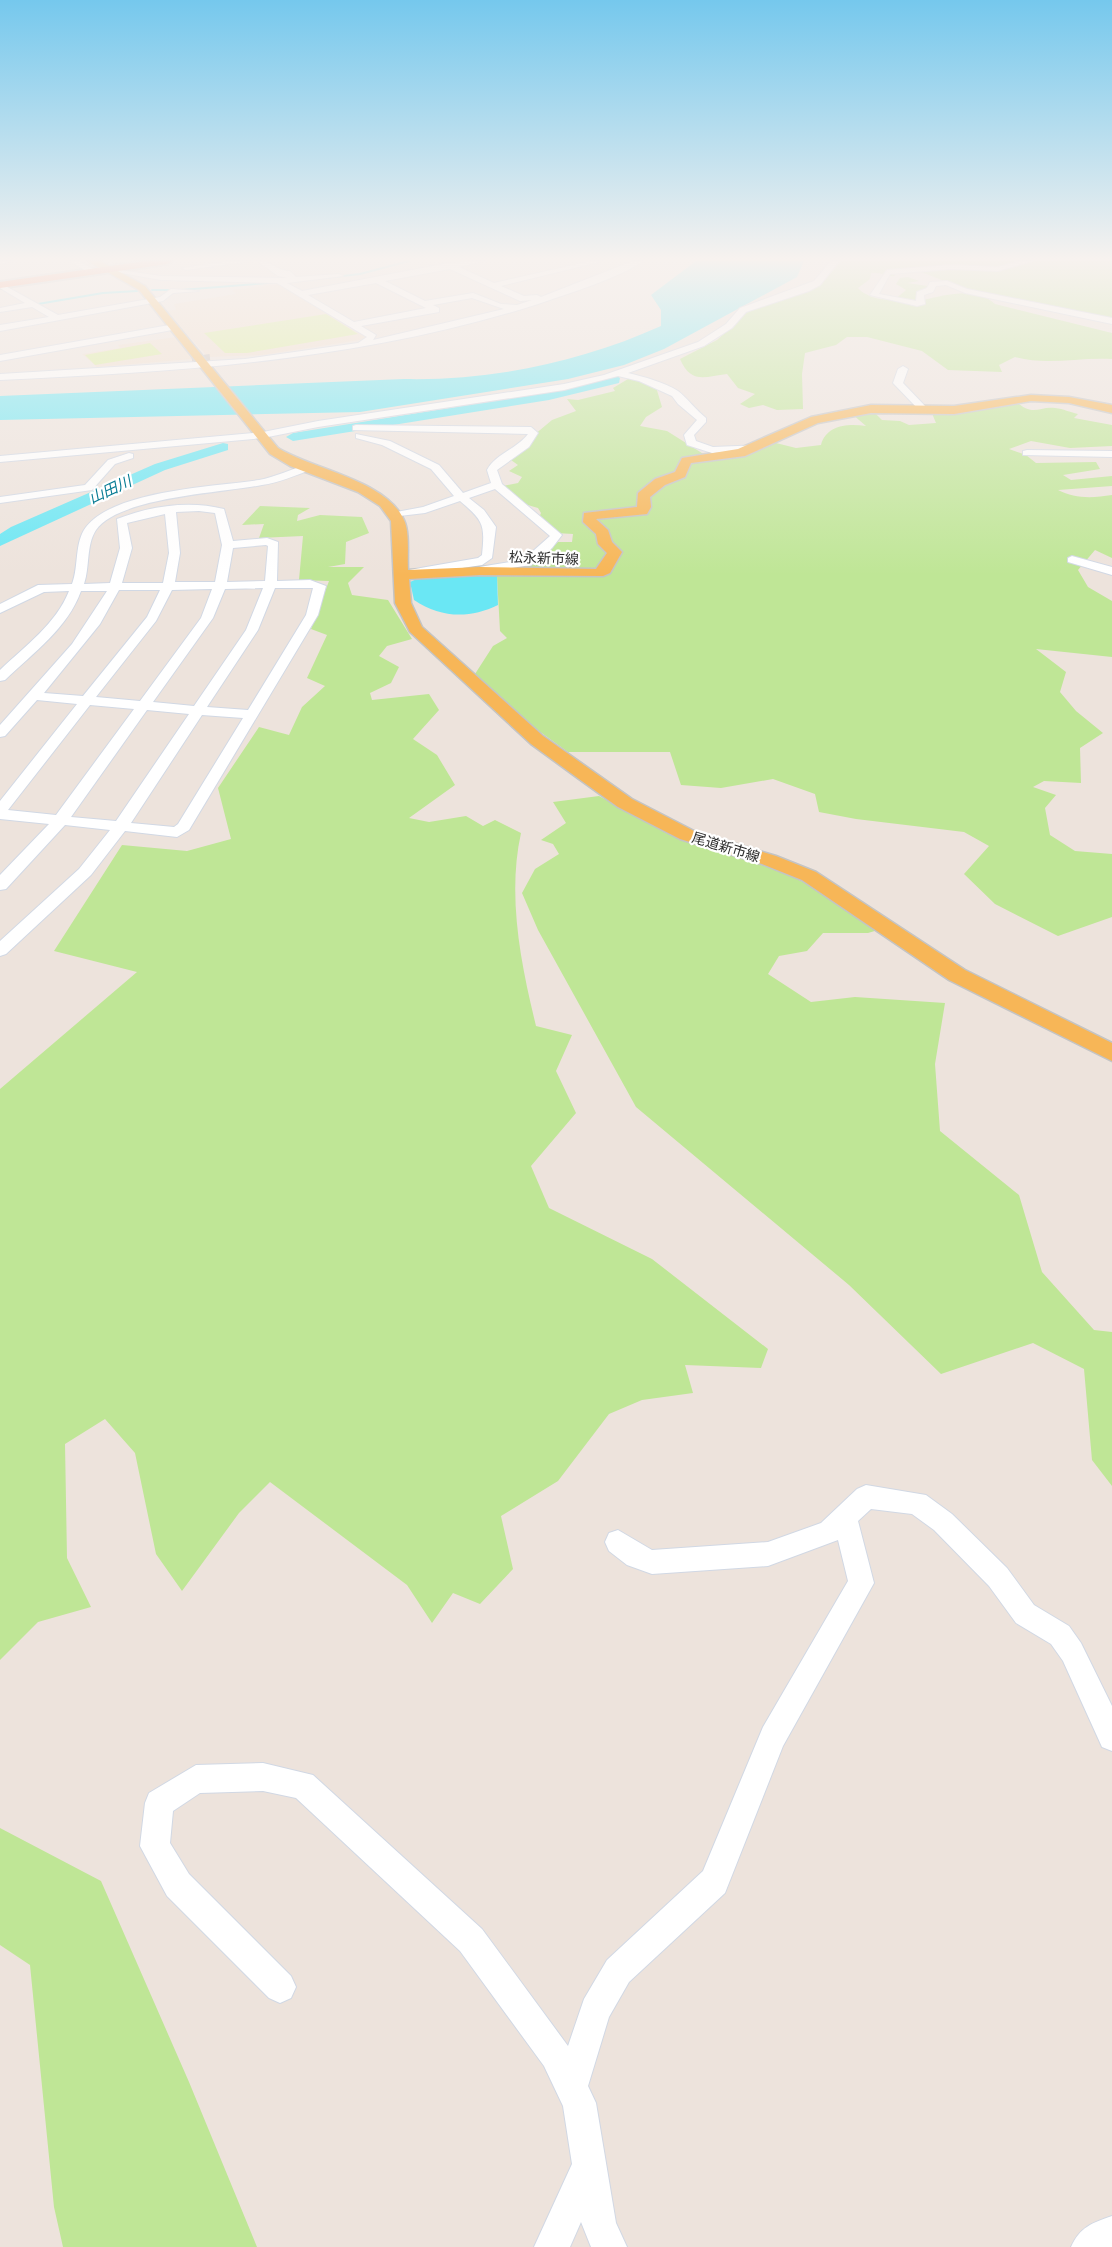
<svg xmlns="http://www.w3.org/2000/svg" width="1112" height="2247" font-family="Ubuntu,'Noto Sans JP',sans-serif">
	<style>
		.education { fill: #f0ddcb }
		.green { fill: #bfe696 }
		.pitch { fill: #d7ee91 }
		.water { fill: #6ae7f4 }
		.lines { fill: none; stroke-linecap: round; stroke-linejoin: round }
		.stream { stroke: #6ae7f4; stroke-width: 2 }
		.river { fill: #6ae7f4; fill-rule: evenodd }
		.minor-tunnel { stroke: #c6beb9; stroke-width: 8; stroke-dasharray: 8 4.5; stroke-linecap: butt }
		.minor-casing { stroke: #d1d8e4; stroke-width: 2 }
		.major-casing { stroke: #c4c4c4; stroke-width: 3 }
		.highway-casing { stroke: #c4c4c4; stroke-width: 4 }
		.minor { fill: #fff; fill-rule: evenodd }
		.major { fill: #f7b657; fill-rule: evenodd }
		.highway { fill: #ff8155; fill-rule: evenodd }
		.labels { text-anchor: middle; stroke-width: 4.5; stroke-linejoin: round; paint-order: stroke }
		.far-street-label { font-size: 14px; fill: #2b2b2b; stroke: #fff }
		.far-water-label { font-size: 15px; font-style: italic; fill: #087c94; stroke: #fff }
	</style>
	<rect width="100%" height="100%" fill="#ede3dc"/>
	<g class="education">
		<polygon points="280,284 370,336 366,339 262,355 208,357 165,311 176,310 174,304 236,294 232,290"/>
		<polygon points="177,337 194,357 192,359 97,367 82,354 120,348 118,345"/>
	</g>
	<g class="green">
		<path d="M841,261H1112V320L975,293L916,270L890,271L895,276C888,277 880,272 871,273L870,279L858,288C866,297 883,302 895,298C899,297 902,293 906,290L896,284L900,278L908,277L919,281L907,283L928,286L930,290L918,294L923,300C946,295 976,286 995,304L1112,333V359C1078,357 1047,366 1015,357L999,365L1002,372L948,370L922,351L867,337H847L836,345L805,353L802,374L803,409L777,410L763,405L749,408L740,404L755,394L738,388L727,374C704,377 691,384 680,359L717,340L751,309L821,285Z"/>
		<path d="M628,379H637L656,387L662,407L646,417L640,426L667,431L705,455L752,453L776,443L796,448L821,445C826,425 848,423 866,426L852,414L872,410L882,420L900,421L909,425L936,423L931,411L1019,404C1034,416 1040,406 1055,408C1064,409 1069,412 1078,414L1074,418L1112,425V446L1070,448L1031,441L1009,449L1026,455L1036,463L1096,462L1100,469L1063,475L1071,480L1112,476V486L1058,490C1075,499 1093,498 1112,495V558L1095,550L1078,570L1088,587L1112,601V657L1036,649L1066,672L1060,692L1076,711L1103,733L1080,748L1081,783L1044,781L1033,787L1056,795L1045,808L1050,835L1075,851L1112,854V917L1058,936L995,904L964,874L989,846L964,832L856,819L819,812L815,794L773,779L721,788L681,785L670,752H568L532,726L475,674L493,646L507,638L500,631L497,576L538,559L558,542H572L573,534L556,533L538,520L541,513L538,508L521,503L503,486L518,483L522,477L509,471L518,465L511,460L510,455L552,420L576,411L567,399L578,400L615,391L613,388Z"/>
		<path d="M260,506L310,508L298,515L297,521L320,515L362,517L369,533L346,542L345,564L328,567H364L348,583L352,595L388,600L412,639L387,646L379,656L399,667L391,683L370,693L372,700L429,694L439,710L413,739L437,755L455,785L409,818L429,822L466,816L483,826L495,820L521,833C507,896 521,964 536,1026L572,1035L556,1071L576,1113L531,1166L549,1208L652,1259L768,1349L761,1368L685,1365L693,1393L642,1400L609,1414L558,1481L501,1516L513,1569L480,1604L453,1593L432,1623L407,1585L270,1482L239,1513L182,1591L156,1554L135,1453L105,1419L65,1444L67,1558L91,1607L38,1622L0,1660V1089L137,972L54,951L122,845L187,851L231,839L218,788L259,727L289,735L302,707L325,686L307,678L327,635L311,629L329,581L299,580L303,536L259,538L264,524L242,525Z"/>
		<polygon points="599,796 666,833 779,871 832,895 878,930 868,933 823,933 807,951 779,956 768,974 811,1002 855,997 945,1003 935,1064 940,1131 1019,1195 1042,1272 1094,1330 1112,1332 1112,1486 1092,1460 1084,1369 1033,1343 941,1374 849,1285 636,1107 538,930 522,893 535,869 559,854 553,844 541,840 566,823 553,802"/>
		<polygon points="0,1828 101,1881 189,2082 257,2247 63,2247 54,2207 30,1965 0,1945"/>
	</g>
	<g class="pitch">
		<polygon points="326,314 358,334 247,353 225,353 204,333"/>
		<polygon points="150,343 162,354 95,365 85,355"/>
	</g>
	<g class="water">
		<path d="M696,261H804L797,277L664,349L624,365L568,379L360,412L0,420V396L404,379C491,381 581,362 661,326V310L651,295Z"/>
		<path d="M483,574L497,576L498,605C469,619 441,618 414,600L410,582L419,578Z"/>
	</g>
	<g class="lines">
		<g class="stream">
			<polyline points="325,278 360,274 409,261"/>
			<polyline points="152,290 173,290"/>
			<polyline points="181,290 280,282"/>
			<polyline points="32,305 103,293 137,291"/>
		</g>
		<g class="river">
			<polygon points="614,374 620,378 619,383 549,400 293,441 286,437 293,433 549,392"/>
			<polygon points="223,443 228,444 228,450 165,470 0,546 0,534 11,527 155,464"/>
		</g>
		<polyline class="minor-tunnel" points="192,360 210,358"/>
		<g class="minor-casing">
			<g id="minor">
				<polygon points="0,261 12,261 0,264"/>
				<polygon points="69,261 78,261 97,271 90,273"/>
				<polygon points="231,261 252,261 186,270 182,268"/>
				<path d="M257,261C270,260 277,271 290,271L296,277L339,274L343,276L287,283L302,291L448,263L484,261L459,267L494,283L591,261H603L501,286L524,296L537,295L541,297L633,261H643C622,277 564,295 538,304C363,360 182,372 0,380V374L245,359L358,343L367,337L277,283L161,280L116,272L120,270L161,276L288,278L278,276ZM450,269L520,301L532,300L517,305L501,304L473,293L425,301L385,281ZM376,283L426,308L354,322L308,295ZM472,298L504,309L373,340L376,335L361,326L439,312V308L433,305Z"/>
				<path d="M831,261H839L820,285L809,291L746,312L732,328L704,346L628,373C644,377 664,382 678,391C686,397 697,411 706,418V422L694,435L696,441L713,447L762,445L763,447L758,450L712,453L687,445L684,435L697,420L678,404L672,396L639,381L618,376L564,390L318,427L263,438L0,462V456L263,432L318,421L564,384L604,375L698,342L726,324L740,308L814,281Z"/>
				<polygon points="1021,261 1032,261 998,271 951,269 890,274 879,294 916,301 917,292 927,288 930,282 947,281 967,289 1112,318 1112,324 965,293 946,285 936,286 933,292 924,295 925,304 917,306 870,295 887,270 951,265 998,267"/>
				<polygon points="0,283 58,315 160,297 171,289 199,291 173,293 163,301 0,331 0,325 49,317 32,307 0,312 0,308 25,303 0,288"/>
				<polygon points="175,324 178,329 0,361 0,355"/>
				<polygon points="903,366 908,369 903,383 926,407 926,411 920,411 893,383 898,369"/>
				<path d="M356,425L531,427L538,433L529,447L497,470L502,484L562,535L552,548L531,565L479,573V567L523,560L550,536L495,489L469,498L484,510L496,527L492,558L482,565L409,576V570L478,558L482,555C485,525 484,521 460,501L425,513L391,517V513L423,507L454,496L431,469L382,445L356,438V434L390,441L439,465L463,493L491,483L487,470C495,454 517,449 528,434L353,430V426Z"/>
				<polygon points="1027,450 1112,451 1112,457 1023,455 1023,451"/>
				<polygon points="129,453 133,454 133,458 115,464 92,490 0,503 0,497 85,485 108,460"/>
				<path d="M307,465L312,468L311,470C295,475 279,483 262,485C222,493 119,497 96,530C86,545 90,567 84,584L110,583L120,548L117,519C150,506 189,500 224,509L233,541L267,538L278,542L277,581L310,580L326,586L318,615L189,830L177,837L125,831L91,875L6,954L0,956V941L79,869L110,830L65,825L6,889L0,890V875L49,824L0,819V801L77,704L37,700L5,736L0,737V725L72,644L107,591H81C68,628 33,653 5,680L0,681V670C25,646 56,624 69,591L44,592L0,613V604L38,585L72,584C79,566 74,543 86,527C115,490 213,487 259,480C275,477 291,469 307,465ZM199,511L215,513L222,545L215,582H175L180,553L176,512ZM165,514L169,553L163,583H122L132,548L127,523ZM266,545L268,546L265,581L227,582L233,548ZM263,588L246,630L194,706L153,702L213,618L225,589ZM275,588H313L306,615L248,710L207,707L258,630ZM212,589L201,618L140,701L96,697L156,621L172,590ZM119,590H160L147,617L83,696L44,693L100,624ZM90,705L134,709L56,815L8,810ZM147,710L189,714L116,821L71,817ZM202,715L243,718L178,824L174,827L131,823Z"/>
				<polygon points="1072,556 1112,567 1112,575 1068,562 1068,558"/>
				<polygon points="866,1485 926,1495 952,1514 1007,1568 1034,1605 1069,1626 1081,1643 1112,1706 1112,1751 1102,1747 1063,1661 1051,1644 1016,1623 989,1586 934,1530 912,1514 871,1509 858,1521 874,1583 783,1746 725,1893 629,1982 609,2017 588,2086 596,2103 616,2223 627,2247 591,2247 581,2222 570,2247 534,2247 572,2164 563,2106 544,2066 460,1951 296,1798 263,1791 200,1793 173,1811 170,1843 189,1874 291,1976 296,1987 291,1998 280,2003 269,1998 167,1896 140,1846 145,1803 149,1793 196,1765 263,1763 313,1775 482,1929 568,2046 584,1999 607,1960 703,1871 763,1727 848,1581 838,1540 768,1566 652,1574 627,1565 609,1551 605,1542 609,1533 618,1530 652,1550 768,1542 821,1523 857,1489"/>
				<path d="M1112,2216V2247H1071C1080,2227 1092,2223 1112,2216Z"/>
			</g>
		</g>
		<g class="major-casing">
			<path id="major" d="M88,261H100L145,286L278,448C314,470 386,480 404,520C410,533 407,556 408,570L480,567L596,569L607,553L598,544L596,534L583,522L584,513L637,507L638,493L655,479L675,472L682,458L738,449L811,417L871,405L954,406L1031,395L1069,397L1112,405V413L1069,403L1031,401L954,414L871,413L818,423L745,456L691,463L685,477L665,485L650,497L651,507L647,514L596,519L608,530L612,542L622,552L610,573L603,576L480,575L409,579L411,603L422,627L543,736L632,799L694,831L776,856L816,872L965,970L1112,1043V1061L949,980L802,880L762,864L680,839L618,807L579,779L531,744L410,632L395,603L391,521L380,506L358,492L290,466L270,454L139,290Z"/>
		</g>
		<g class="highway-casing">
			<polygon id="highway" points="146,261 172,261 167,264 0,288 0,282"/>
		</g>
		<use href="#minor" class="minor"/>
		<use href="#major" class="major"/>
		<use href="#highway" class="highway"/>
	</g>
	<linearGradient id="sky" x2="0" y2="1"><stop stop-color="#75c8ed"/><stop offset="0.45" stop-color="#f7f2ef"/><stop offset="1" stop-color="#f7f2ef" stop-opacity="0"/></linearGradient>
	<rect width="1112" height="575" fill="url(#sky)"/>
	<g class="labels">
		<g class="far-street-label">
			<text transform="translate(544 558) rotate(2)" y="5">松永新市線</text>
			<text transform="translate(726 847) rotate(17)" y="5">尾道新市線</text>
		</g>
		<g class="far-water-label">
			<text transform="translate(110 490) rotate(-25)" y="5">山田川</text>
		</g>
	</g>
</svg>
